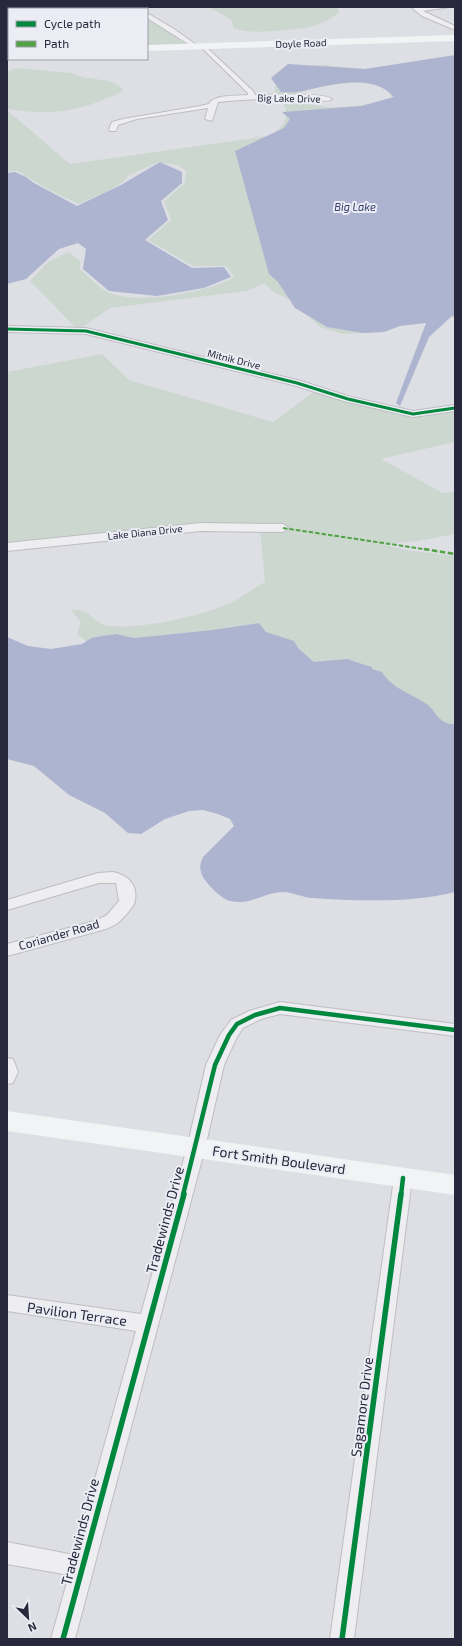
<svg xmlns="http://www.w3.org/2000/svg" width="462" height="1646" font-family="'Exo 2',sans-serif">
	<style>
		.green { fill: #ccd7cf }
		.water { fill: #adb4cf }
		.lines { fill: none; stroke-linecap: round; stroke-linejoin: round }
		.street-casing { stroke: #bdbdc2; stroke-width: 2 }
		.street { fill: #eeeef1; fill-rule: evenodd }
		.secondary { fill: #f2f3f5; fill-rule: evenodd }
		.quiet-far1 { stroke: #51a345; stroke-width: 2; stroke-dasharray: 4.5 2; stroke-linecap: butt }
		.quiet { stroke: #51a345; stroke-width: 2.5; stroke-dasharray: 5.5 2.5; stroke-linecap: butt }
		.cycleway-far2-casing { stroke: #ecedf4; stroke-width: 5 }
		.cycleway-far1-casing { stroke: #ecedf4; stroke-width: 7 }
		.cycleway-casing { stroke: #ecedf4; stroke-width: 8 }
		.cycleway-far2 { stroke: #00873e; stroke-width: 3 }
		.cycleway-far1 { stroke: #00873e; stroke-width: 4.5 }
		.cycleway { stroke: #00873e; stroke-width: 5.5 }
		.labels { text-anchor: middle; stroke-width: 4; stroke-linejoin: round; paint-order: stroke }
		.far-street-label { font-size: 10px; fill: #27283c; stroke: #ecedf4 }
		.far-water-label { font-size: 11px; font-style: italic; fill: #323c6e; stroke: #ecedf4 }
		.street-label { font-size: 12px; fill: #27283c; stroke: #ecedf4 }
		.near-street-label { font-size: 14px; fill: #27283c; stroke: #ecedf4 }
	</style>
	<rect width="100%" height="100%" fill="#dedfe4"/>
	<g class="green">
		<path d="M208,7H337L339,12C320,29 298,29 274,31C259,32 248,33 233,28L232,20Z"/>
		<polygon points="147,17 191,45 147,47"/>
		<path d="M408,63L455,82V317L439,318C436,325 435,334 428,337L429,320L367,333L343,334L320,327L293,301L275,293L264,283L247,291L110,308L80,329H77L30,281L49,261L69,252L80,261V269C88,276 97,286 106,291C131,306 210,293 234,277L226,266H193L148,240L171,220L164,201L185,183L186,171L178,165L158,162L128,176C122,187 91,198 79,204L51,191L18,171L7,172V110L70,164L268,136C283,129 291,119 283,102C298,97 312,106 328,107C351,108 370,105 392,98L386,88C371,83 357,82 340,84C332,85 324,86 316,88C301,91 288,100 274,92L277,81L300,66L325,65L363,69Z"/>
		<path d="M16,68L72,73C88,82 110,76 123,89C119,95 114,95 107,98C74,113 43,115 7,109V72Z"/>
		<path d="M102,354L129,380L273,422L315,391L412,415L455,410V442L381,459L443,493L455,492V534L418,541L382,544L406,550L455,556V724H447L441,720L427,705L399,689L387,680L382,672L372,669V667L355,661L314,662L298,648L294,641L266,632L259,623L212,630L134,638L116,634L91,638L86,641L77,634L81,622L71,610C90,608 91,621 105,625C132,631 197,617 223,606C238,600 251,590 265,582L260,530L288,531L287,526L231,523L7,544V372Z"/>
	</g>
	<g class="water">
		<path d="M455,55V316H452L429,337L400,406L396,403L426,323L400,326L384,332L363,333L327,327L295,308L278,282L269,274L235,151L284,128L290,119L282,112L361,106L394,97C373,72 329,85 303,91C296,93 288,92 281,92L271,78L288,64L365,69Z"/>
		<polygon points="160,162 182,172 182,183 161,201 168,220 145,240 192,268 224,267 231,277 204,288 157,296 109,291 83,269 86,249 78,243 59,249 26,279 7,284 7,173 15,172 26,177 34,183 77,206 121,185"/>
		<path d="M259,623L266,632L294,641L298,648L314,662L347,659L372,667V669L382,672C392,689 413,694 428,705C434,710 436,717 443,721C447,724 450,724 455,724V892C411,903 358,901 313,898C303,898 293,892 283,892C265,892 249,906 230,901C221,899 202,880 201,872C199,866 201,862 203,857L234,826L230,819L218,814L203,810L189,811L165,819L141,834L128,833L105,813L69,795L34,766L7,759V637L28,646L51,649L82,644L91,638L102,636L116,634L134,638L212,630Z"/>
	</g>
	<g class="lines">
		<g class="street-casing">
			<g id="street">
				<polygon points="132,7 139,7 141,9 134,9"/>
				<polygon points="411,7 450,7 423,11 455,26 455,30 422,16"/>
				<polygon points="147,13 174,29 198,46 193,47 147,18"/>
				<path d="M203,44L254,92L255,95C269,95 322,92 332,99C326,103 315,99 308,99C278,98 248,99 218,102L212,121L205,119L208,108L137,119L118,125L116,131H110L109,129L112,122L123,119L200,106L209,104C214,94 238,96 248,95V93L201,47L200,46Z"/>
				<polygon points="7,326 86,328 301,381 351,397 413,411 455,405 455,411 413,417 344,401 293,385 86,334 7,332"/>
				<polygon points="201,523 283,524 289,528 283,532 201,531 7,551 7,543"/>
				<path d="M113,872C128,875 138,885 135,901C134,907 124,917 120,921C116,925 110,927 106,929L7,956V944L95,921L107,915L119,901L116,883H99L7,910V900L98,873Z"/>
				<polygon points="280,1002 455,1024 455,1036 280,1014 261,1019 243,1028 237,1037 224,1065 205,1148 75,1639 51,1639 69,1575 7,1564 7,1542 74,1555 136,1331 7,1311 7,1295 141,1314 187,1148 206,1065 220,1035 231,1020 249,1011"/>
				<polygon points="7,1058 13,1059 18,1072 13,1083 7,1084"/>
				<polygon points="403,1171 410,1173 412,1178 354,1639 330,1639 394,1178 396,1173"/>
			</g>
		</g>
		<use href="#street" class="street"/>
		<g class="secondary">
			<polygon points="455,35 455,41 147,51 147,45"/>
			<rect x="7" y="49" width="2" height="6"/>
			<polygon points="7,1111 455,1175 455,1195 7,1131"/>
		</g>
		<polyline class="quiet-far1" points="283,528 430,550"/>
		<polyline class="quiet" points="424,549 455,554"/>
		<g class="cycleway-far2-casing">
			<polyline id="cycleway-far2" points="7,329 86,331 297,383 348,399 413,414 455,408"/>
		</g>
		<g class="cycleway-far1-casing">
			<g id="cycleway-far1">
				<polyline points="183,1195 215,1065 229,1035 237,1024 255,1015 280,1008 455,1030"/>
				<polyline points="401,1195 403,1178"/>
			</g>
		</g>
		<g class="cycleway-casing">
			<g id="cycleway">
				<polyline points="63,1639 184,1194"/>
				<polyline points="342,1639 401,1194"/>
			</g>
		</g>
		<use href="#cycleway-far2" class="cycleway-far2"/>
		<use href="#cycleway-far1" class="cycleway-far1"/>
		<use href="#cycleway" class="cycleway"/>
	</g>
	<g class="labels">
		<g class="far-street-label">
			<text transform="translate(301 43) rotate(-2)" y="4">Doyle Road</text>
			<text transform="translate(289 98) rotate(1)" y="4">Big Lake Drive</text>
			<text transform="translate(234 359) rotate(14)" y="4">Mitnik Drive</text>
			<text transform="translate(145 532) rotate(-6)" y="4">Lake Diana Drive</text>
		</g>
		<g class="far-water-label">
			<text x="355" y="211">Big Lake</text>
		</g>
		<g class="street-label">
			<text transform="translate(59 935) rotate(-16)" y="4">Coriander Road</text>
		</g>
		<g class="near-street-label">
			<text transform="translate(279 1160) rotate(8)" y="5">Fort Smith Boulevard</text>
			<text transform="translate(165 1220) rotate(-75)" y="5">Tradewinds Drive</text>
			<text transform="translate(77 1314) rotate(8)" y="5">Pavilion Terrace</text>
			<text transform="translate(362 1407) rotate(-83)" y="5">Sagamore Drive</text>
			<text transform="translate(80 1532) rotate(-75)" y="5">Tradewinds Drive</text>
		</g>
	</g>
	<rect width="462" height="1646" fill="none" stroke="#27283c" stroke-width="16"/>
	<rect x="8" y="8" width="140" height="52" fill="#ecedf4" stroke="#9d9eaa"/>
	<rect x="16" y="21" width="20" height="6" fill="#00873e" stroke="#9d9eaa"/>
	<text x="44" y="28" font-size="12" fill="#27283c">Cycle path</text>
	<rect x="16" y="41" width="20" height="6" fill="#51a345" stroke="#9d9eaa"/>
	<text x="44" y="48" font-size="12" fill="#27283c">Path</text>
	<g transform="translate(28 1618) rotate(155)" stroke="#ecedf4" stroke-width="3" paint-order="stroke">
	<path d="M0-3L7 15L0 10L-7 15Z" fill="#27283c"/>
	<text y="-6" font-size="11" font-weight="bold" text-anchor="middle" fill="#27283c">N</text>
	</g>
</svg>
